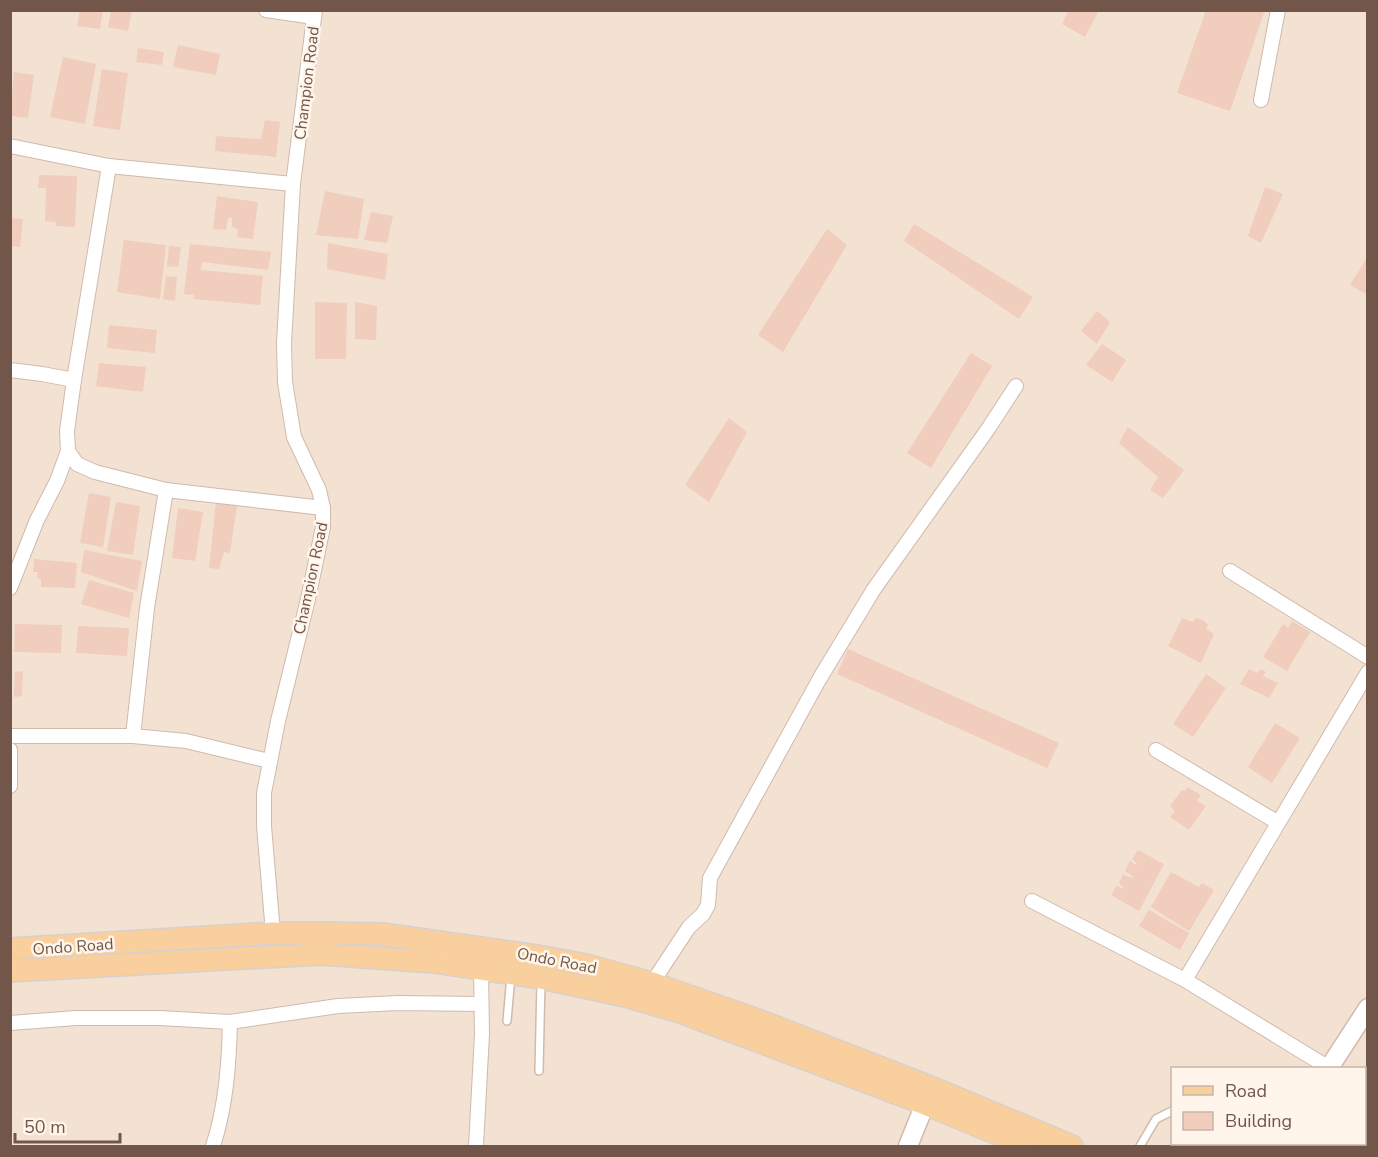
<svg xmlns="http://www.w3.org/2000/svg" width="1378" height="1157" font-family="'Nunito Sans',sans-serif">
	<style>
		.residential { fill: #f3e2d2; fill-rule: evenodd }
		.building { fill: #f0cdbc }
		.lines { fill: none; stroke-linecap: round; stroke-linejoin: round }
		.lane-casing { stroke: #cfbaad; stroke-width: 10 }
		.street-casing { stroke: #cfbaad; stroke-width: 16 }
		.secondary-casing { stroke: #d2b9ab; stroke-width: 21 }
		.primary-casing { stroke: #d8d0cc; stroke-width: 24 }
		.lane { stroke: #fff; stroke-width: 7 }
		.street { stroke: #fff; stroke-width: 14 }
		.secondary { stroke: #fff; stroke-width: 18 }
		.primary { stroke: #f9d09d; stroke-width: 21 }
		.labels { text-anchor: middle; stroke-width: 5; stroke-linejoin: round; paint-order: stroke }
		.street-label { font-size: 16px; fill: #73564a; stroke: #fff5ea }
	</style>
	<rect width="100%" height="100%" fill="#fcf0e4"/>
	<path class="residential" d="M10,11H1367V1146H11ZM1172,1068H1364V1144H1172Z"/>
	<g class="building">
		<polygon points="80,10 103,10 100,29 77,26"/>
		<polygon points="111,10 132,10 128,31 108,27"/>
		<polygon points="1069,10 1099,10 1085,37 1062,24"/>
		<polygon points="1206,10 1265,10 1230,111 1177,93"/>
		<polygon points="178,45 220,54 216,75 173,67"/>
		<polygon points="138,48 164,52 162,65 136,62"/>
		<polygon points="63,57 96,64 85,124 50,117"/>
		<polygon points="102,69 128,73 120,130 93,126"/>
		<polygon points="14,72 34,75 28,118 10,116"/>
		<polygon points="265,120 280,122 276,157 215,151 216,136 261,139"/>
		<polygon points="39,175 77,176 75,227 56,226 56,222 45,221 46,188 38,188"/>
		<polygon points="1265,187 1283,194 1261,243 1248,236"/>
		<polygon points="325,191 364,199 358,239 316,235"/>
		<polygon points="217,196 258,202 253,239 237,237 238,229 232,227 232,218 228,218 226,230 213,229"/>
		<polygon points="371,212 393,216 387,243 364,240"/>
		<polygon points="10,218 23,219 20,247 10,246"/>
		<polygon points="914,224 1033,297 1019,319 904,241"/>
		<polygon points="827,229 847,245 783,352 758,335"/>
		<polygon points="124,240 166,245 160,299 117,292"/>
		<polygon points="328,243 388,254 385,280 327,269"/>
		<polygon points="190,244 271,252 268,270 202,262 201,270 263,276 260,305 194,299 194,295 184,294"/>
		<polygon points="169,246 181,247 178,267 167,266"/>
		<polygon points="1368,256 1368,295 1350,285"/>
		<polygon points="166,276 177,277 175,301 163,299"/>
		<polygon points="315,302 347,303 346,359 315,359"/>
		<polygon points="355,302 377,306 376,340 355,339"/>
		<polygon points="1097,311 1110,322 1097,344 1081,331"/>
		<polygon points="109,325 157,330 155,353 107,348"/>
		<polygon points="1102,344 1126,360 1112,382 1086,365"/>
		<polygon points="971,353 992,366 931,468 907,453"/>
		<polygon points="99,363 146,367 143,392 96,386"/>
		<polygon points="729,418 747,432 709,502 685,485"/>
		<polygon points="1128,427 1184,470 1163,498 1150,490 1158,477 1119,443"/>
		<polygon points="89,493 111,497 103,547 80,543"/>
		<polygon points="116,502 140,506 133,555 107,551"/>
		<polygon points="216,502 237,506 230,553 224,552 219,569 209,568"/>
		<polygon points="178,508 203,512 195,561 172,558"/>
		<polygon points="84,550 142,561 137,591 81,572"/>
		<polygon points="34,559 77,563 75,588 41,587 41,579 37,577 38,572 33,572"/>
		<polygon points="89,580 134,593 129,618 81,604"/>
		<polygon points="1182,618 1192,622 1196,618 1203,620 1208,625 1206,629 1214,634 1201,663 1168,646"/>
		<polygon points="1292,621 1310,632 1287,671 1263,657 1283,624 1288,628"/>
		<polygon points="15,624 62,625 61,653 14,652"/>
		<polygon points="78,626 129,628 127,656 76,653"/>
		<polygon points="848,649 1059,743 1047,768 837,674"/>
		<polygon points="1249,669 1257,673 1261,669 1266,672 1263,676 1278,683 1269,698 1240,684"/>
		<polygon points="23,671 22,696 14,697 15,672"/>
		<polygon points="1206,674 1226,688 1193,737 1173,724"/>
		<polygon points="1275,723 1300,738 1272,783 1248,767"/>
		<polygon points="1187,787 1201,795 1197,801 1206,806 1189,830 1170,817 1175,811 1170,806 1182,790 1185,791"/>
		<polygon points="1138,850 1164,864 1139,911 1111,895 1117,885 1122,889 1123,887 1119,883 1123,874 1131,878 1133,876 1125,871 1130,861 1136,865 1137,863 1132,859"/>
		<polygon points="1171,872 1199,887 1202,883 1214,890 1189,931 1151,907"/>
		<polygon points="1149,910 1189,933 1180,950 1139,926"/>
	</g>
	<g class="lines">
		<g class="lane-casing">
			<g id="lane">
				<polyline points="507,1021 511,976"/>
				<polyline points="539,1071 541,981"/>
				<polyline points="1140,1146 1156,1119 1172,1111"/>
				<polyline points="1202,1146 1203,1144"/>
			</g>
		</g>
		<g class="street-casing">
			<g id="street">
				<polyline points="266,10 314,17"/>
				<polyline points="1261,100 1278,10"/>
				<polyline points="10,146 109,166 293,184"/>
				<polyline points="10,370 42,374 74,380"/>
				<polyline points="68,451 77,464 95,472 166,490 323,508"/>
				<polyline points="1230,571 1368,657"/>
				<polyline points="10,588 37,520 57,481 68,451 67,431 74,380 109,166"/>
				<polyline points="10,736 133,736 186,741 269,761"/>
				<polyline points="133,736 147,608 166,490"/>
				<polyline points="10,750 10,786"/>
				<polyline points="1156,750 1277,822"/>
				<polyline points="1032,901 1185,980 1329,1068"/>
				<polyline points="273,933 264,826 264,793 278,721 308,599 323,527 323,508 319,490 294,437 285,382 284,343 293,184 315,10"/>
				<polyline points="1185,980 1368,672"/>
				<polyline points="652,983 689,927 703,914 708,905 710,878 820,678 874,589 988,429 1016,386"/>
				<polyline points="10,1023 76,1018 160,1018 230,1022 338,1006 398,1003 481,1004"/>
				<path d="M213,1146C226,1106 229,1064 230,1022"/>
				<polyline points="476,1146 482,1034 481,968"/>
			</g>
		</g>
		<g class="secondary-casing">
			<g id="secondary">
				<polyline points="1329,1068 1368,1008"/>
				<polyline points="908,1146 925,1104"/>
				<polyline points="1280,1146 1282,1144"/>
				<polyline points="1298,1146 1299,1144"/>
			</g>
		</g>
		<g class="primary-casing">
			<g id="primary">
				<polyline points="10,949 273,933 325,933 382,934 538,956 586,965 652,983 758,1020 938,1090 1072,1146"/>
				<polyline points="10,971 321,954 434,962 541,978 625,996 680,1012 925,1104 1027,1146"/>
			</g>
		</g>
		<use href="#lane" class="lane"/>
		<use href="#street" class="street"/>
		<use href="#secondary" class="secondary"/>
		<use href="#primary" class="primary"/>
	</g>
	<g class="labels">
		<g class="street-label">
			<text transform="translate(306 83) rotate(-83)" y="6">Champion Road</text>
			<text transform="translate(310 578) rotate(-78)" y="6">Champion Road</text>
			<text transform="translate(73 946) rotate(-4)" y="6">Ondo Road</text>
			<text transform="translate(557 960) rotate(11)" y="6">Ondo Road</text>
		</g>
	</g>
	<rect width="1378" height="1157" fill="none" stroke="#73564a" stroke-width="24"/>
	<rect x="1171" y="1067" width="195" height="78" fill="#fff5ea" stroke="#c7b5aa" stroke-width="1.5"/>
	<rect x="1183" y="1086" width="30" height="9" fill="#f9d09d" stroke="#c7b5aa" stroke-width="1.5"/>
	<text x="1225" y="1097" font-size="18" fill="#73564a">Road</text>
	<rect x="1183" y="1112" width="30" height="18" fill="#f0cdbc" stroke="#c7b5aa" stroke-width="1.5"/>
	<text x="1225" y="1127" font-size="18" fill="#73564a">Building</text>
	<path d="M15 1133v9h105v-9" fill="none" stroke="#73564a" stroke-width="3"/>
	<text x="24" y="1133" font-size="18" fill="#73564a" stroke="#fff5ea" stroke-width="4.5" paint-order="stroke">50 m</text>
</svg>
